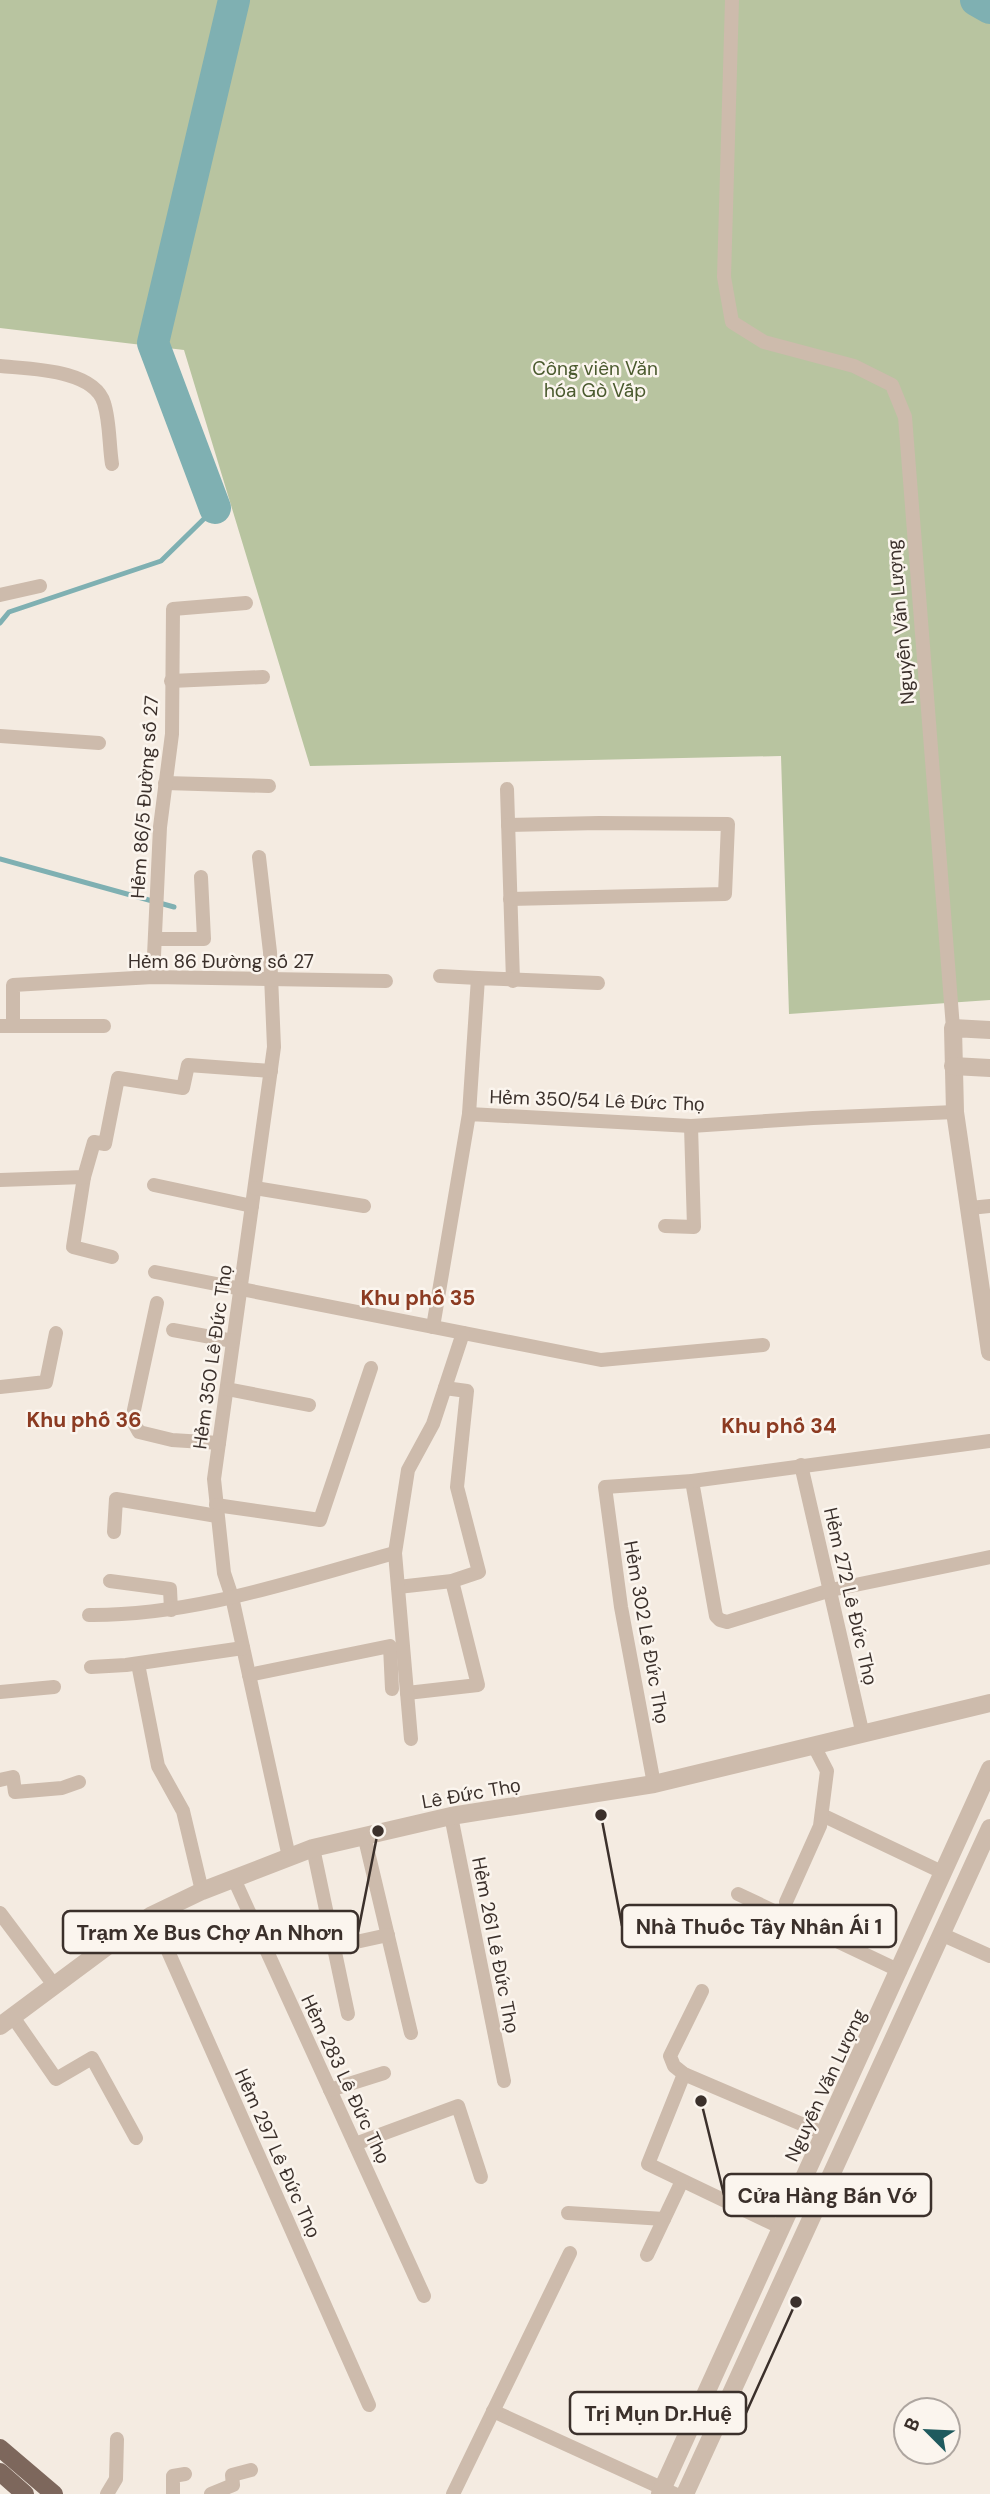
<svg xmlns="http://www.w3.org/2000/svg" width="990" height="2494" font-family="'DM Sans',sans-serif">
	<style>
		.park { fill: #b8c4a0 }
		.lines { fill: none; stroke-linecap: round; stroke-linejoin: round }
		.stream { stroke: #7fb0b2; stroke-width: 5 }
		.river { stroke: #7fb0b2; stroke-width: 32 }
		.minor { stroke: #cdbbac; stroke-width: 14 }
		.tertiary { stroke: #cdbbac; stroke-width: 18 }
		.primary { stroke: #7d675c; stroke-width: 18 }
		.labels { text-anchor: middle; stroke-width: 5; stroke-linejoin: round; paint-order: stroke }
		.park-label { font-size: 19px; fill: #4a5a2e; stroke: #fbf5ee }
		.street-label { font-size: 19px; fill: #3b302b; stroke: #fbf5ee }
		.neighbourhood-label { font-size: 21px; font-weight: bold; fill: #8c3b22; stroke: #fbf5ee }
		.leader { fill: none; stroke: #3b302b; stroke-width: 2.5 }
		.callout-dot { fill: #3b302b; stroke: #fbf5ee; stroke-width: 2.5 }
		.callout { fill: #fbf5ee; stroke: #3b302b; stroke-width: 2.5 }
		.callout-label { font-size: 21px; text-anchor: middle; font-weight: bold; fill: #3b302b }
	</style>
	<rect width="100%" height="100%" fill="#f4ebe1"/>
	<polygon class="park" points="0,0 990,0 990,1000 789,1014 781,756 310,766 184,350 0,328"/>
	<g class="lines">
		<g class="stream">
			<polyline points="0,623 9,612 161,561 215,508"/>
			<polyline points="0,859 174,907"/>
		</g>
		<g class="river">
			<polyline points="976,0 990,8"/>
			<polyline points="215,508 153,343 234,0"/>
		</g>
		<g class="minor">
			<polyline points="732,0 724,277 732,322 764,342 854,366 892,385 905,417 953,1028"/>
			<path d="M0,366C29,369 94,369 104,403C110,422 109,445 112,464"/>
			<polyline points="0,595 40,586"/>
			<polyline points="171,681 263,677"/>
			<polyline points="0,736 99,743"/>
			<polyline points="165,783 269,786"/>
			<polyline points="507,789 513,981"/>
			<polyline points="508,825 599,823 728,824 725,894 510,899"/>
			<polyline points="259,857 270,952 274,1047 214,1479 224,1573 232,1597 289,1857"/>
			<polyline points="155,939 204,939 201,877"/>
			<polyline points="440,976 478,978"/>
			<polyline points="153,977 160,827 172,734 173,609 246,603"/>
			<polyline points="13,1025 13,985 153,977 386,981"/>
			<polyline points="0,1026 104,1026"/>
			<polyline points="469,1114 478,978 598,983"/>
			<polyline points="84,1177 73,1247 112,1257"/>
			<polyline points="0,1180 84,1177 94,1142 105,1144 118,1078 183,1088 188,1065 271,1071"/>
			<polyline points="154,1185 252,1206"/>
			<polyline points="255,1188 364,1206"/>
			<polyline points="970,1208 990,1206"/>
			<polyline points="665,1226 694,1227 691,1126"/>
			<polyline points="155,1272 601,1360 763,1345"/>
			<polyline points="157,1303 134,1410 134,1423 139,1432 172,1440 219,1443"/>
			<polyline points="433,1327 469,1114 691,1126 813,1118 955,1112"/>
			<polyline points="173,1330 233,1341"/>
			<polyline points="0,1387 46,1382 56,1333"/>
			<polyline points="227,1389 309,1405"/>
			<polyline points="801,1465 863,1735"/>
			<polyline points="692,1481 716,1616 720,1620 727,1622 831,1590 990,1557"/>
			<polyline points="216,1505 320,1520 371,1368"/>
			<polyline points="114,1532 116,1499 217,1516"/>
			<polyline points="110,1581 170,1589 171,1610"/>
			<polyline points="398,1587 452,1581 479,1572 457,1487 467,1391 445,1388"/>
			<path d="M89,1615C194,1616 295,1580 395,1553"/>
			<polyline points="91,1667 126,1665 243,1648"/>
			<polyline points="139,1669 158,1766 183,1811 202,1891"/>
			<polyline points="249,1675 390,1646 392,1689"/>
			<polyline points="0,1692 54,1687"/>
			<polyline points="407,1693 478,1685 452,1581"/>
			<polyline points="411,1739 395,1553 408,1470 433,1424 463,1333"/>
			<polyline points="0,1780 13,1777 15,1792 62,1788 79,1782"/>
			<polyline points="654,1784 621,1607 605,1487 692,1481 990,1441"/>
			<polyline points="822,1815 944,1873"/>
			<polyline points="451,1816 504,2081"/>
			<polyline points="364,1835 411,2033"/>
			<polyline points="313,1848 348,2014"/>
			<polyline points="234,1879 424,2296"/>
			<polyline points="738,1894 900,1971"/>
			<polyline points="786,1902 820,1826 827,1771 814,1746"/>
			<polyline points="0,1913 54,1985"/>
			<polyline points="152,1915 369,2405"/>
			<polyline points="941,1934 990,1956"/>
			<polyline points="333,1947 388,1935"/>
			<polyline points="702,1991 670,2056 674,2066 684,2074 825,2134"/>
			<polyline points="13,2017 56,2079 92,2058 136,2138"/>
			<polyline points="684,2074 648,2164 782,2228"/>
			<polyline points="330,2090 384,2073"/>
			<polyline points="355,2144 458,2106 481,2177"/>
			<polyline points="568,2213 664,2219"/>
			<polyline points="647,2255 682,2181"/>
			<polyline points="493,2411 675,2494"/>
			<polyline points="107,2494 116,2479 117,2439"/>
			<polyline points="173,2494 173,2476 185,2474"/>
			<polyline points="211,2494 233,2485 232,2475 251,2470"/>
			<polyline points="453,2494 570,2253"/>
		</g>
		<g class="tertiary">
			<polyline points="990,1030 953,1028 955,1112 990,1352"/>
			<polyline points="953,1066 990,1068"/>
			<polyline points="0,2026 121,1936 152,1915 202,1891 313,1848 451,1816 654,1784 990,1703"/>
			<polyline points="660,2494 990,1769"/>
			<polyline points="685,2494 990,1828"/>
		</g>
		<g class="primary">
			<polyline points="0,2448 54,2494"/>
			<polyline points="0,2472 25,2494"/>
		</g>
	</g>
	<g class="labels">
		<g class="park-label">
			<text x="595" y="375">Công viên Văn<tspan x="595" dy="22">hóa Gò Vấp</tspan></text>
		</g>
		<g class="street-label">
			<text transform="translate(900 622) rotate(-95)" y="7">Nguyễn Văn Lượng</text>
			<text transform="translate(144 797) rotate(-86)" y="7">Hẻm 86/5 Đường số 27</text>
			<text x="221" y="968">Hẻm 86 Đường số 27</text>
			<text transform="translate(597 1100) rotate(2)" y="7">Hẻm 350/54 Lê Đức Thọ</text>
			<text transform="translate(212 1357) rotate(-82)" y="7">Hẻm 350 Lê Đức Thọ</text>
			<text transform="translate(851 1596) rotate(77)" y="7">Hẻm 272 Lê Đức Thọ</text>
			<text transform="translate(647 1632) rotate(80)" y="7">Hẻm 302 Lê Đức Thọ</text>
			<text transform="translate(471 1793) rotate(-10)" y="7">Lê Đức Thọ</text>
			<text transform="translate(496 1945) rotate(79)" y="7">Hẻm 261 Lê Đức Thọ</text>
			<text transform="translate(346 2079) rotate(65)" y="7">Hẻm 283 Lê Đức Thọ</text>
			<text transform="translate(825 2085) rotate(-65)" y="7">Nguyễn Văn Lượng</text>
			<text transform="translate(278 2153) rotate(66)" y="7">Hẻm 297 Lê Đức Thọ</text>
		</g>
		<g class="neighbourhood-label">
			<text x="418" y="1305">Khu phố 35</text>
			<text x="84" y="1427">Khu phố 36</text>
			<text x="779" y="1433">Khu phố 34</text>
		</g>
	</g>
	<path class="leader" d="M601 1815L622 1926M378 1831L358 1932M701 2101L724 2195M796 2302L746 2413"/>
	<g class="callout-dot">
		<circle cx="601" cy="1815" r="7"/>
		<circle cx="378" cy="1831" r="7"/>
		<circle cx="701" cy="2101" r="7"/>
		<circle cx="796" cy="2302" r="7"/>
	</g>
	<g class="callout">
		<rect x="622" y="1905" width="274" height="42" rx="7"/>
		<rect x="63" y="1911" width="295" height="42" rx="7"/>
		<rect x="724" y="2174" width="207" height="42" rx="7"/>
		<rect x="570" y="2392" width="176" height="42" rx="7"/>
	</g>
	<g class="callout-label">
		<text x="759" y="1934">Nhà Thuốc Tây Nhân Ái 1</text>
		<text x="210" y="1940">Trạm Xe Bus Chợ An Nhơn</text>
		<text x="827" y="2203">Cửa Hàng Bán Vớ</text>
		<text x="658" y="2421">Trị Mụn Dr.Huệ</text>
	</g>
	<g transform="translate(927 2431) rotate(294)"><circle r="33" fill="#fbf5ee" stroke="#aea6a0" stroke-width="2"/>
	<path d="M0-5L12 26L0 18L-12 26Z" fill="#1f5a5e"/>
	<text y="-10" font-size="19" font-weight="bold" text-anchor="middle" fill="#3b302b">B</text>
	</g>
</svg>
